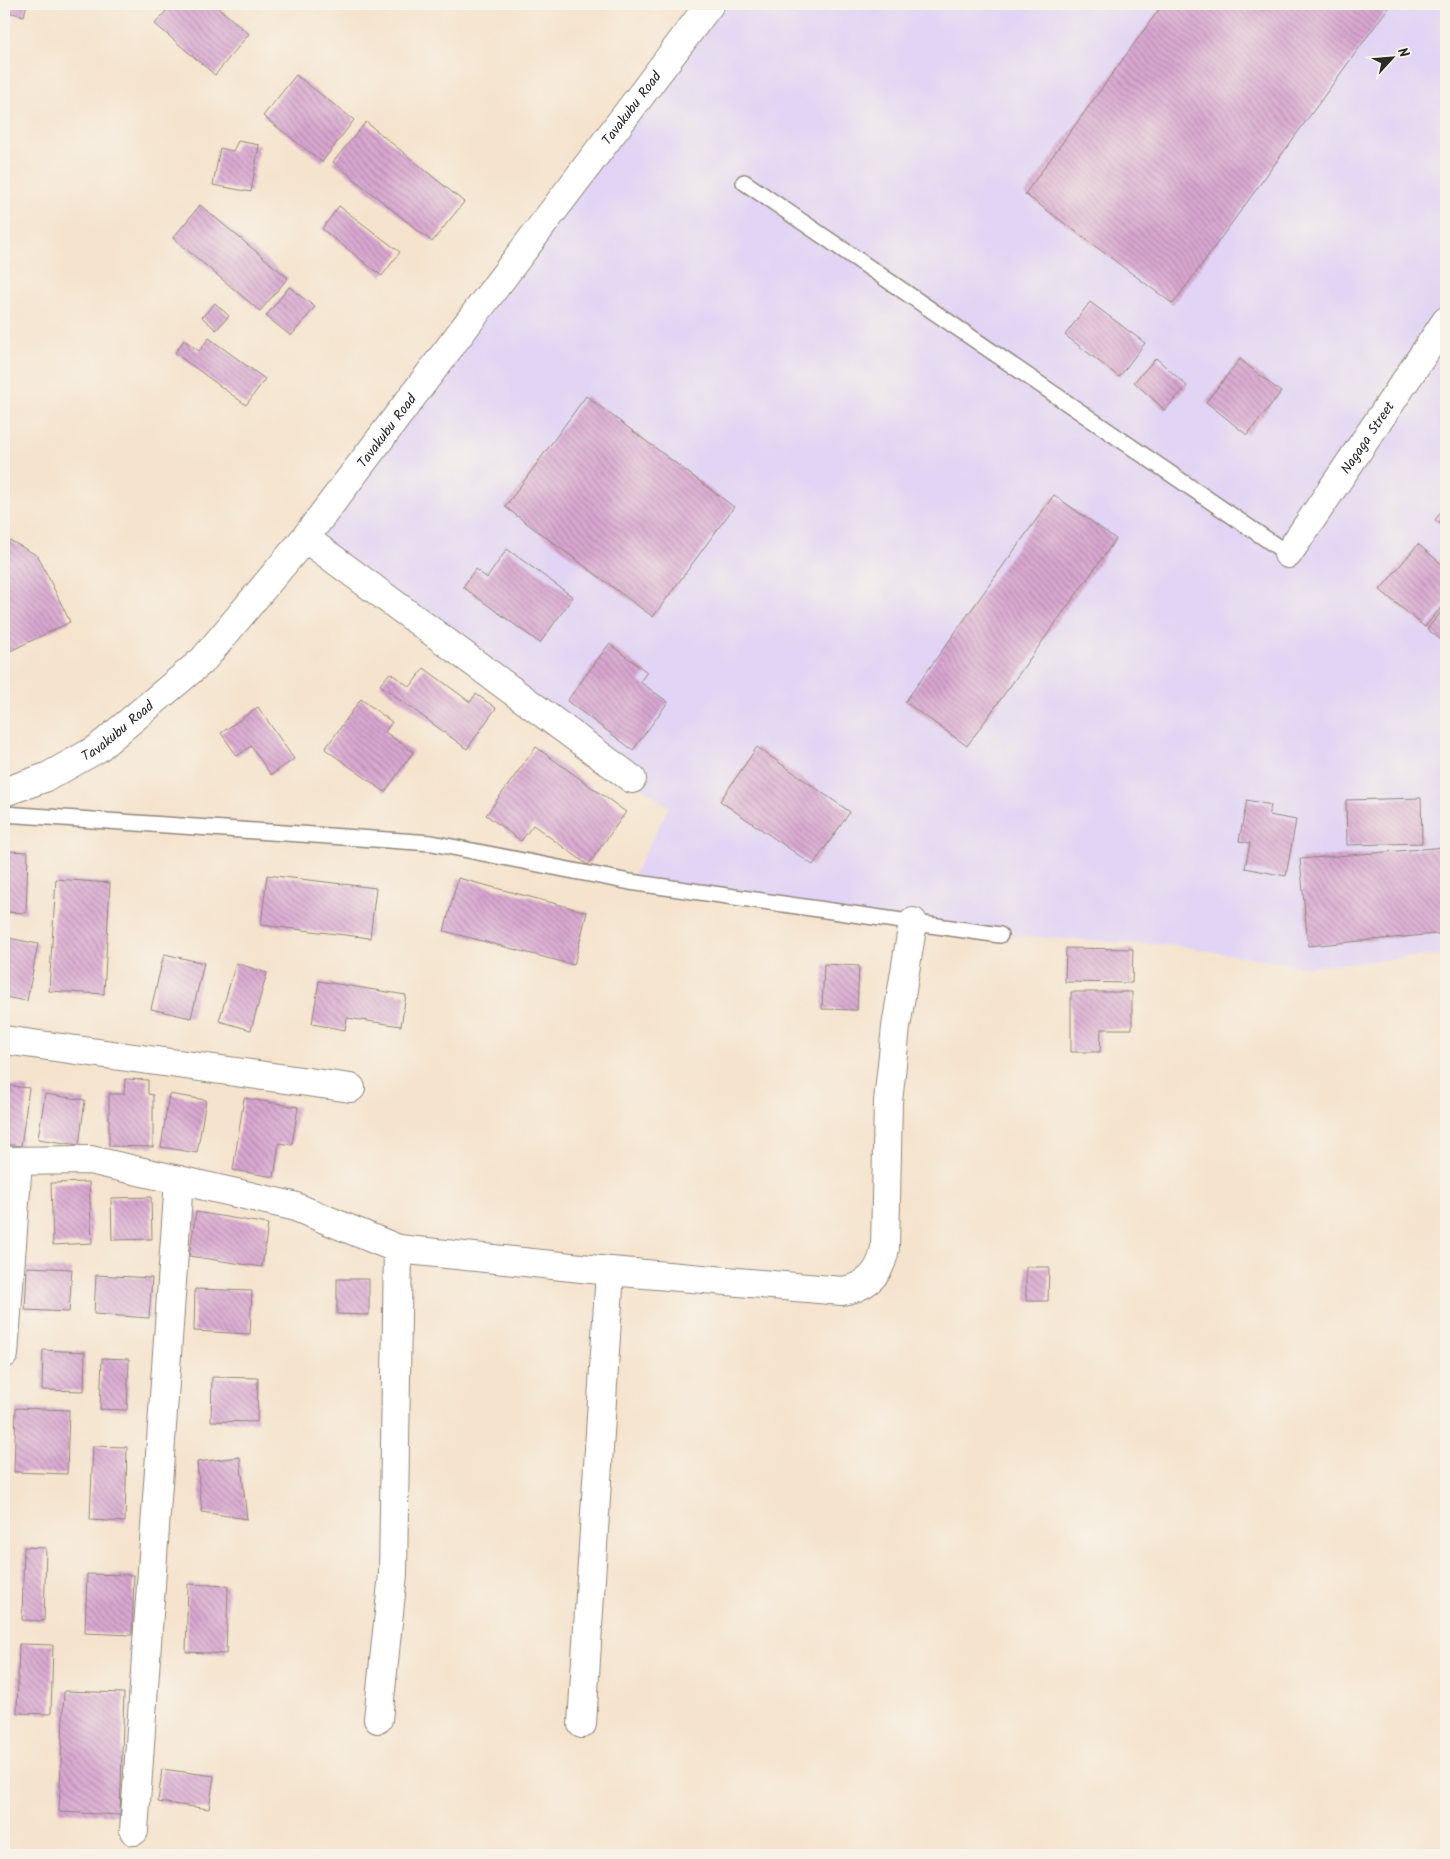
<svg xmlns="http://www.w3.org/2000/svg" width="1450" height="1859" font-family="Kalam,sans-serif">
	<style>
		.built { fill: #e1d4f4 }
		.building { fill: url(#building-back-hatch) }
		.lines { fill: none; stroke-linecap: round; stroke-linejoin: round }
		.service-casing { stroke: #90877c; stroke-width: 18 }
		.minor-casing { stroke: #90877c; stroke-width: 30 }
		.secondary-casing { stroke: #90877c; stroke-width: 30 }
		.service { stroke: #fff; stroke-width: 15 }
		.minor { stroke: #fff; stroke-width: 28 }
		.secondary { stroke: #fff; stroke-width: 28 }
		.labels { text-anchor: middle; stroke-width: 4.5; stroke-linejoin: round; paint-order: stroke }
		.street-label { font-size: 14px; fill: #2b2b2b; stroke: #f7f3e8 }
	</style>
	<defs>
		<pattern id="building-back-hatch" width="6" height="6" patternUnits="userSpaceOnUse" patternTransform="scale(1.25)"><rect width="6" height="6" fill="#d9a7d1"/><path d="M-1 5l2 2M0 0l6 6M5-1l2 2" fill="none" stroke="#b088aa"/></pattern>
	</defs>
	<rect width="100%" height="100%" fill="#f7f3e8"/>
	<filter id="ink" filterUnits="userSpaceOnUse"><feTurbulence type="fractalNoise" baseFrequency=".02" numOctaves="2"/><feDisplacementMap in="SourceGraphic" scale="10" xChannelSelector="R" yChannelSelector="G"/><feConvolveMatrix kernelMatrix="1 2 1 2 8 2 1 2 1" color-interpolation-filters="sRGB"/></filter>
	<filter id="wash" filterUnits="userSpaceOnUse"><feTurbulence type="fractalNoise" baseFrequency=".0096" numOctaves="4" result="noise"/><feDisplacementMap in="SourceGraphic" scale="20" xChannelSelector="R" yChannelSelector="G"/><feGaussianBlur stdDeviation="1.12" result="paint"/><feColorMatrix in="noise" values="0 0 0 0 0 0 0 0 0 0 0 0 0 0 0 0 0 1.4 0 .05"/><feComposite in="paint" operator="in"/></filter>
	<g filter="url(#wash)">
		<rect width="100%" height="100%" fill="#f5e3cd"/>
		<polygon class="built" points="710,4 1446,4 1446,954 1305,967 1181,946 1000,935 630,882 669,807 305,538"/>
		<g id="blocks">
			<g class="building">
				<polygon points="4,4 27,4 24,16 4,11"/>
				<polygon points="172,4 214,4 249,34 215,75 155,24"/>
				<polygon points="1163,4 1391,4 1173,304 1025,194"/>
				<polygon points="296,75 354,120 322,162 263,116"/>
				<polygon points="366,122 464,202 432,242 333,162"/>
				<polygon points="238,141 259,145 251,192 213,185 220,148 233,151"/>
				<polygon points="200,205 288,278 260,311 173,238"/>
				<polygon points="339,206 400,252 382,276 322,229"/>
				<polygon points="289,287 315,307 291,336 266,316"/>
				<polygon points="1090,302 1145,343 1119,377 1065,335"/>
				<polygon points="215,303 229,316 216,330 202,317"/>
				<polygon points="209,338 265,379 246,405 175,353 184,340 199,351"/>
				<polygon points="1156,358 1187,386 1165,410 1134,382"/>
				<polygon points="1240,359 1281,392 1247,435 1206,402"/>
				<polygon points="586,396 734,507 653,617 505,507"/>
				<polygon points="1054,495 1116,539 967,746 905,702"/>
				<polygon points="1446,505 1446,528 1435,520"/>
				<polygon points="4,537 38,556 70,622 4,654"/>
				<polygon points="1418,544 1446,568 1446,602 1425,627 1380,590"/>
				<polygon points="507,549 573,597 540,643 463,587 475,569 487,578"/>
				<polygon points="1446,606 1446,644 1427,629"/>
				<polygon points="609,644 647,672 640,682 668,702 633,750 567,701"/>
				<polygon points="424,668 470,702 476,694 496,708 467,749 380,685 390,673 410,687"/>
				<polygon points="361,699 392,722 385,732 413,752 385,792 325,749"/>
				<polygon points="258,707 294,759 271,775 251,746 237,756 221,733"/>
				<polygon points="536,747 626,812 588,865 533,825 521,841 486,815"/>
				<polygon points="757,747 850,812 813,865 720,801"/>
				<polygon points="1421,798 1422,843 1347,845 1346,800"/>
				<polygon points="1247,800 1271,805 1269,815 1296,820 1286,876 1245,868 1250,843 1239,841"/>
				<polygon points="4,834 8,834 8,851 28,852 26,913 4,912"/>
				<polygon points="1446,847 1446,933 1308,946 1300,859"/>
				<polygon points="267,875 376,888 370,938 261,925"/>
				<polygon points="458,878 587,912 574,965 444,931"/>
				<polygon points="56,879 110,883 104,994 49,991"/>
				<polygon points="4,937 38,944 27,1001 4,997"/>
				<polygon points="1066,948 1133,949 1132,983 1065,982"/>
				<polygon points="164,954 204,963 191,1018 151,1009"/>
				<polygon points="236,963 267,973 251,1030 219,1021"/>
				<polygon points="824,964 859,966 857,1010 822,1009"/>
				<polygon points="319,981 406,995 401,1026 347,1018 345,1030 312,1024"/>
				<polygon points="1071,992 1132,992 1132,1029 1101,1029 1100,1052 1071,1052"/>
				<polygon points="125,1079 148,1080 148,1094 153,1095 153,1147 109,1146 109,1094 124,1094"/>
				<polygon points="4,1085 29,1088 21,1146 4,1144"/>
				<polygon points="45,1094 85,1100 79,1145 38,1139"/>
				<polygon points="169,1094 206,1100 197,1153 161,1147"/>
				<polygon points="244,1098 298,1107 292,1145 279,1143 274,1177 233,1170"/>
				<polygon points="89,1182 92,1243 53,1245 51,1183"/>
				<polygon points="151,1197 152,1239 112,1240 111,1198"/>
				<polygon points="196,1212 268,1224 262,1267 189,1256"/>
				<polygon points="27,1267 72,1269 69,1312 25,1310"/>
				<polygon points="1026,1267 1049,1267 1048,1301 1026,1301"/>
				<polygon points="96,1275 152,1278 149,1318 94,1314"/>
				<polygon points="337,1279 369,1279 369,1315 337,1314"/>
				<polygon points="195,1289 252,1291 250,1334 194,1331"/>
				<polygon points="43,1350 85,1352 84,1391 42,1390"/>
				<polygon points="102,1358 129,1359 127,1410 100,1409"/>
				<polygon points="212,1377 258,1378 257,1422 211,1421"/>
				<polygon points="16,1408 69,1410 67,1474 14,1472"/>
				<polygon points="93,1446 127,1447 125,1522 90,1520"/>
				<polygon points="240,1457 247,1519 202,1512 197,1462"/>
				<polygon points="24,1547 46,1548 44,1621 22,1620"/>
				<polygon points="87,1574 134,1575 132,1635 85,1633"/>
				<polygon points="188,1584 228,1586 226,1654 186,1652"/>
				<polygon points="19,1644 53,1645 51,1714 17,1713"/>
				<polygon points="64,1691 124,1693 120,1815 59,1812"/>
				<polygon points="162,1769 214,1776 209,1809 158,1802"/>
			</g>
		</g>
	</g>
	<g filter="url(#ink)">
		<use href="#blocks" fill-opacity="0" stroke="#90877c" stroke-width="1"/>
		<g class="lines">
			<g class="service-casing">
				<g id="service">
					<polyline points="744,182 1288,554"/>
					<polyline points="4,814 432,843 630,882 1000,935"/>
				</g>
			</g>
			<g class="minor-casing">
				<g id="minor">
					<polyline points="305,538 632,779"/>
					<path id="s1" d="M1288,554L1446,321"/>
					<polyline points="4,1040 351,1088"/>
					<path d="M4,1161L90,1160L293,1206L398,1249L610,1271L842,1291C867,1287 881,1273 885,1248L888,1102L896,1027L913,922"/>
					<polyline points="4,1354 18,1161"/>
					<polyline points="378,1719 393,1574 398,1249"/>
					<polyline points="582,1724 610,1271"/>
					<polyline points="134,1831 179,1180"/>
				</g>
			</g>
			<g class="secondary-casing">
				<g id="secondary">
					<path id="s2" d="M4,792L47,777L97,749L203,660L305,538L710,4"/>
				</g>
			</g>
			<use href="#service" class="service"/>
			<use href="#minor" class="minor"/>
			<use href="#secondary" class="secondary"/>
		</g>
	</g>
	<g class="labels">
		<g class="street-label">
			<text dy="5" stroke="none"><textPath href="#s2" startOffset="940">Tavakubu Road</textPath></text>
			<text dy="5" stroke="none"><textPath href="#s2" startOffset="535">Tavakubu Road</textPath></text>
			<text dy="5" stroke="none"><textPath href="#s1" startOffset="141">Nagaga Street</textPath></text>
			<text dy="5" stroke="none"><textPath href="#s2" startOffset="130">Tavakubu Road</textPath></text>
		</g>
	</g>
	<rect width="1450" height="1859" fill="none" stroke="#f7f3e8" stroke-width="20"/>
	<g transform="translate(1392 58) rotate(64)" stroke="#f7f3e8" stroke-width="4" paint-order="stroke">
	<path d="M0-4L9 19L0 12L-9 19Z" fill="#2b2b2b"/>
	<text y="-8" font-size="14" font-weight="bold" text-anchor="middle" fill="#2b2b2b">N</text>
	</g>
</svg>
